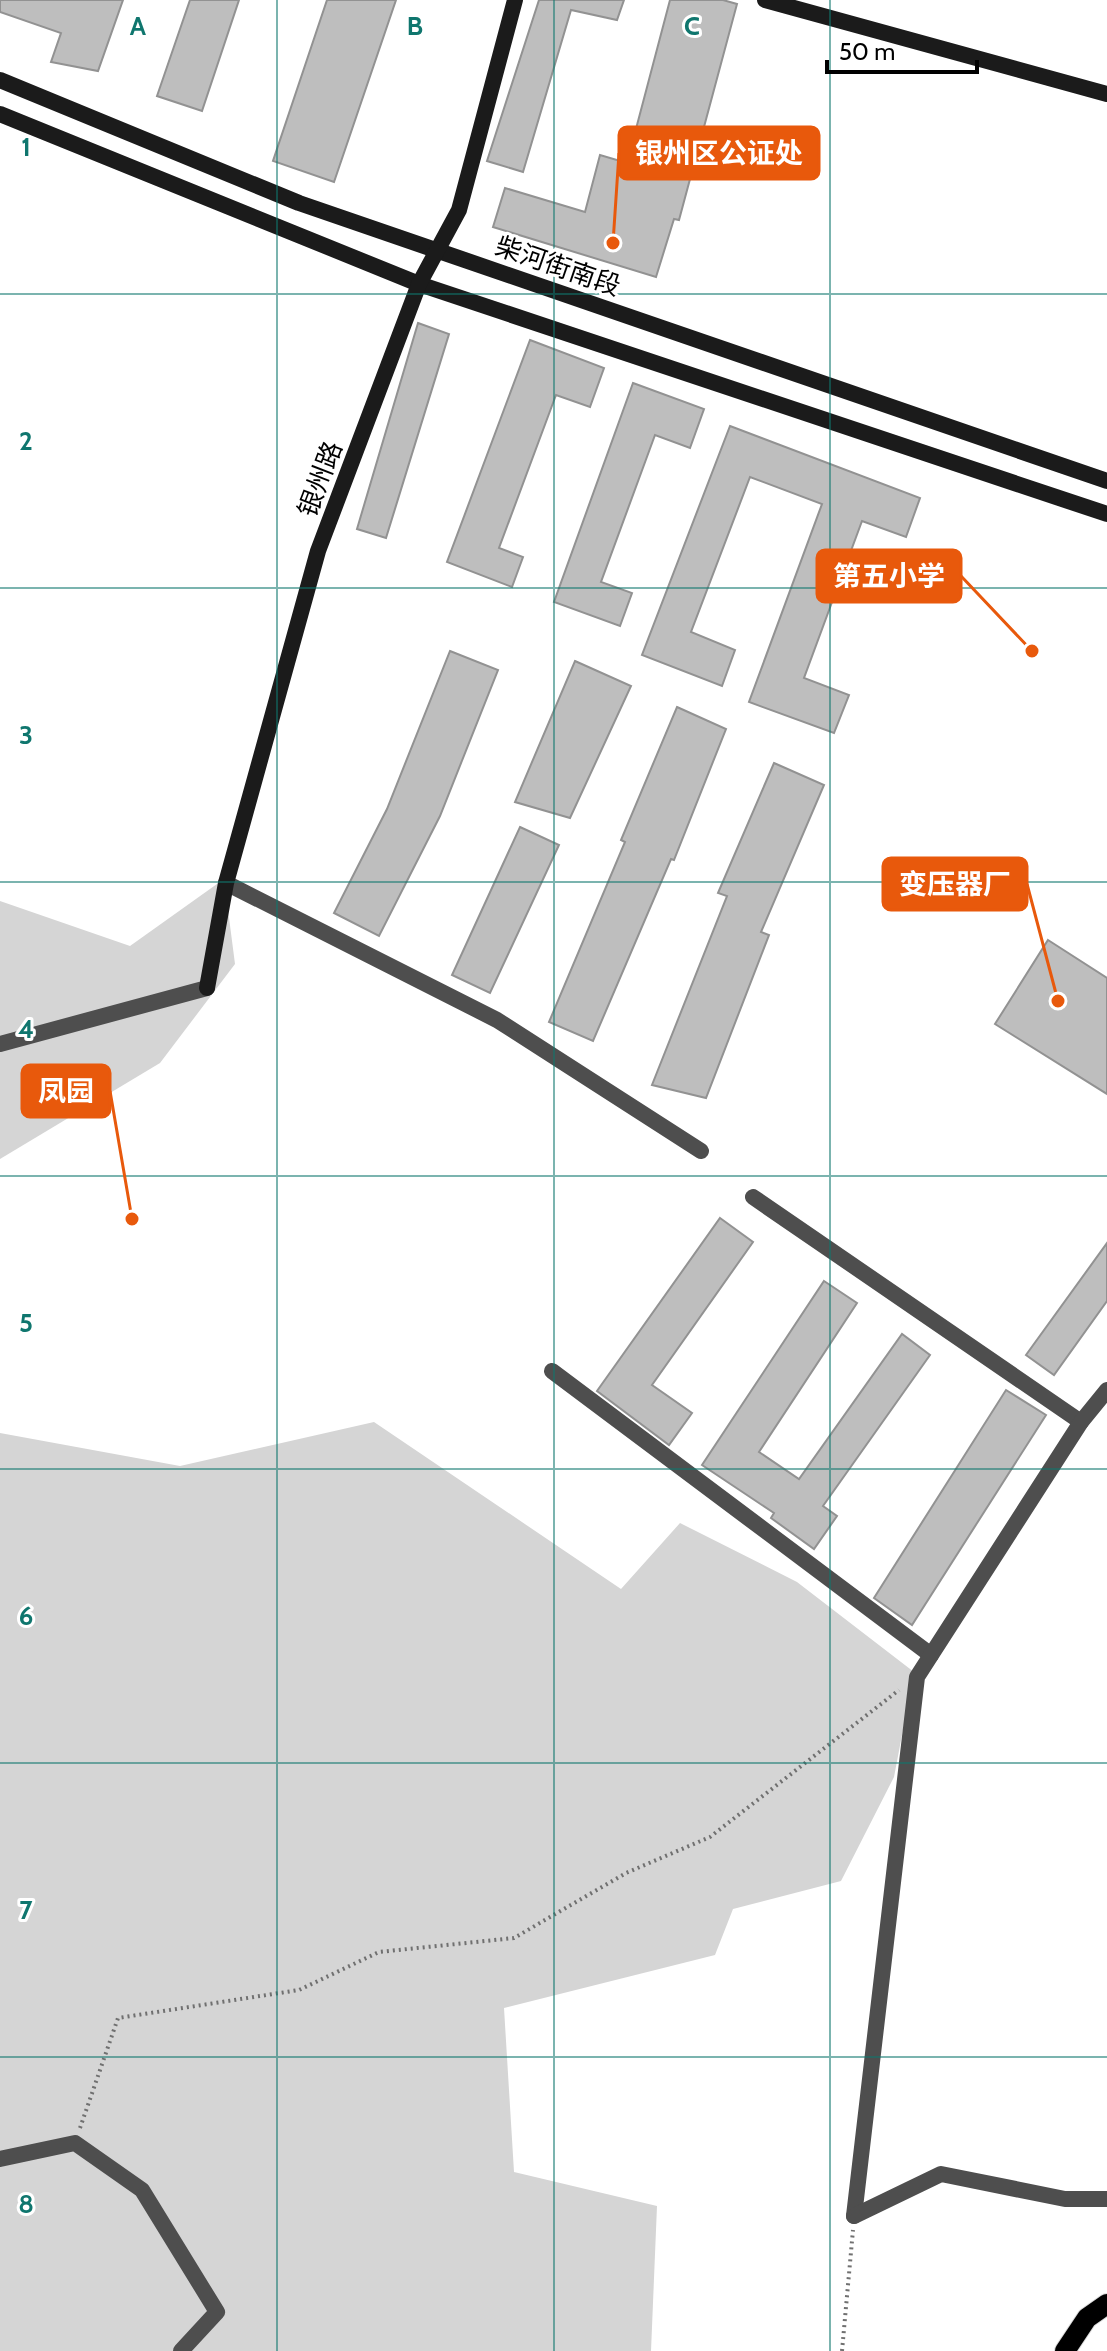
<svg xmlns="http://www.w3.org/2000/svg" width="1107" height="2351" font-family="Cabin,'Noto Sans SC',sans-serif">
	<style>
		.green { fill: #d5d5d5 }
		.building { fill: #bebebe; stroke: #929292; stroke-width: 2 }
		.lines { fill: none; stroke-linecap: round; stroke-linejoin: round }
		.primary-casing { stroke: #dbdbdb; stroke-width: 22 }
		.path { stroke: #707070; stroke-width: 4; stroke-dasharray: 2 4; stroke-linecap: butt }
		.street { stroke: #4e4e4e; stroke-width: 16 }
		.secondary { stroke: #1b1b1b; stroke-width: 16 }
		.primary { stroke: #000; stroke-width: 20 }
		.grid { fill: none; stroke: #0f766e; stroke-width: 2; stroke-opacity: 0.55 }
		.labels { text-anchor: middle; stroke-width: 6; stroke-linejoin: round; paint-order: stroke }
		.street-label { font-size: 26px; fill: #000; stroke: #fff }
		.grid-label { font-size: 26px; text-anchor: middle; font-weight: bold; fill: #0f766e; stroke: #fff; stroke-width: 6; stroke-linejoin: round; paint-order: stroke }
		.leader { fill: none; stroke: #e8590c; stroke-width: 3 }
		.callout-dot { fill: #e8590c; stroke: #fff; stroke-width: 3 }
		.callout { fill: #e8590c; stroke: #e8590c; stroke-width: 3 }
		.callout-label { font-size: 28px; text-anchor: middle; font-weight: bold; fill: #fff }
	</style>
	<rect width="100%" height="100%" fill="#fff"/>
	<g class="green">
		<polygon points="224,879 235,964 160,1063 0,1159 0,901 130,946"/>
		<polygon points="374,1422 621,1589 680,1523 797,1582 914,1672 894,1777 841,1881 733,1909 715,1955 504,2008 514,2172 657,2206 651,2351 0,2351 0,1433 180,1466"/>
	</g>
	<g class="building">
		<polygon points="0,0 123,0 98,71 51,62 61,33 0,12"/>
		<polygon points="190,0 239,0 202,111 157,96"/>
		<polygon points="327,0 396,0 334,182 273,161"/>
		<polygon points="539,0 624,0 617,20 571,10 523,172 487,161"/>
		<polygon points="670,0 723,0 737,4 679,220 674,219 656,277 493,227 505,188 585,212 600,155 627,163"/>
		<polygon points="418,323 449,334 386,538 357,529"/>
		<polygon points="530,340 604,368 590,407 556,395 499,548 523,557 512,587 447,562"/>
		<polygon points="633,383 704,409 690,448 655,435 601,582 632,593 620,626 554,602"/>
		<polygon points="730,426 920,498 906,537 862,521 804,678 849,695 834,733 749,702 822,504 750,477 691,632 735,650 722,686 642,655"/>
		<polygon points="450,651 498,670 440,816 379,936 334,913 387,809"/>
		<polygon points="575,661 631,686 570,818 515,802"/>
		<polygon points="677,707 726,729 674,860 671,859 593,1041 549,1022 625,842 621,840"/>
		<polygon points="774,763 824,785 761,932 769,935 706,1098 652,1085 727,896 718,893"/>
		<polygon points="520,827 559,845 490,993 452,975"/>
		<polygon points="1048,940 1107,978 1107,1094 995,1024"/>
		<polygon points="720,1218 753,1242 652,1385 692,1413 669,1445 597,1391"/>
		<polygon points="1107,1243 1107,1301 1054,1375 1026,1355"/>
		<polygon points="824,1281 857,1303 759,1452 799,1479 902,1334 930,1355 823,1506 837,1516 814,1549 771,1518 774,1513 702,1465"/>
		<polygon points="1006,1390 1046,1415 912,1625 874,1598"/>
	</g>
	<g class="lines">
		<g class="primary-casing">
			<polyline id="primary" points="1065,2351 1087,2318 1107,2304"/>
		</g>
		<g class="path">
			<polyline points="80,2128 118,2018 299,1990 379,1952 514,1938 626,1873 710,1837 899,1690"/>
			<polyline points="842,2351 853,2230"/>
		</g>
		<g class="street">
			<polyline points="226,883 497,1020 701,1151"/>
			<polyline points="0,1044 207,988"/>
			<polyline points="753,1197 1081,1422"/>
			<polyline points="552,1371 931,1655"/>
			<polyline points="0,2159 75,2143 142,2190 217,2312 181,2351"/>
			<polyline points="854,2216 917,1677 1081,1422 1107,1390"/>
			<polyline points="854,2216 941,2174 1065,2199 1107,2199"/>
		</g>
		<g class="secondary">
			<polyline points="765,0 1107,94"/>
			<polyline points="0,80 299,203 1107,481"/>
			<polyline points="0,114 419,284 1107,514"/>
			<polyline points="207,988 226,883 318,551 419,284 459,210 515,0"/>
		</g>
		<use href="#primary" class="primary"/>
	</g>
	<path class="grid" d="M277,0V2351M554,0V2351M830,0V2351M0,294H1107M0,588H1107M0,882H1107M0,1176H1107M0,1469H1107M0,1763H1107M0,2057H1107"/>
	<g class="labels">
		<g class="street-label">
			<text transform="translate(558 266) rotate(19)" y="9">柴河街南段</text>
			<text transform="translate(320 479) rotate(-69)" y="9">银州路</text>
		</g>
	</g>
	<g class="grid-label">
		<text x="138" y="35">A</text>
		<text x="415" y="35">B</text>
		<text x="692" y="35">C</text>
		<text x="26" y="156">1</text>
		<text x="26" y="450">2</text>
		<text x="26" y="744">3</text>
		<text x="26" y="1038">4</text>
		<text x="26" y="1332">5</text>
		<text x="26" y="1625">6</text>
		<text x="26" y="1919">7</text>
		<text x="26" y="2213">8</text>
	</g>
	<path class="leader" d="M613 243L619 153M1032 651L961 576M1058 1001L1027 884M132 1219L110 1091"/>
	<g class="callout-dot">
		<circle cx="613" cy="243" r="8"/>
		<circle cx="1032" cy="651" r="8"/>
		<circle cx="1058" cy="1001" r="8"/>
		<circle cx="132" cy="1219" r="8"/>
	</g>
	<g class="callout">
		<rect x="619" y="127" width="200" height="52" rx="8"/>
		<rect x="817" y="550" width="144" height="52" rx="8"/>
		<rect x="883" y="858" width="144" height="52" rx="8"/>
		<rect x="22" y="1065" width="88" height="52" rx="8"/>
	</g>
	<g class="callout-label">
		<text x="719" y="163">银州区公证处</text>
		<text x="889" y="586">第五小学</text>
		<text x="955" y="894">变压器厂</text>
		<text x="66" y="1101">凤园</text>
	</g>
	<path d="M827 60v12h150v-12" fill="none" stroke="#000000" stroke-width="4"/>
	<text x="839" y="60" font-size="24" fill="#000000" stroke="#ffffff" stroke-width="6" paint-order="stroke">50 m</text>
</svg>
